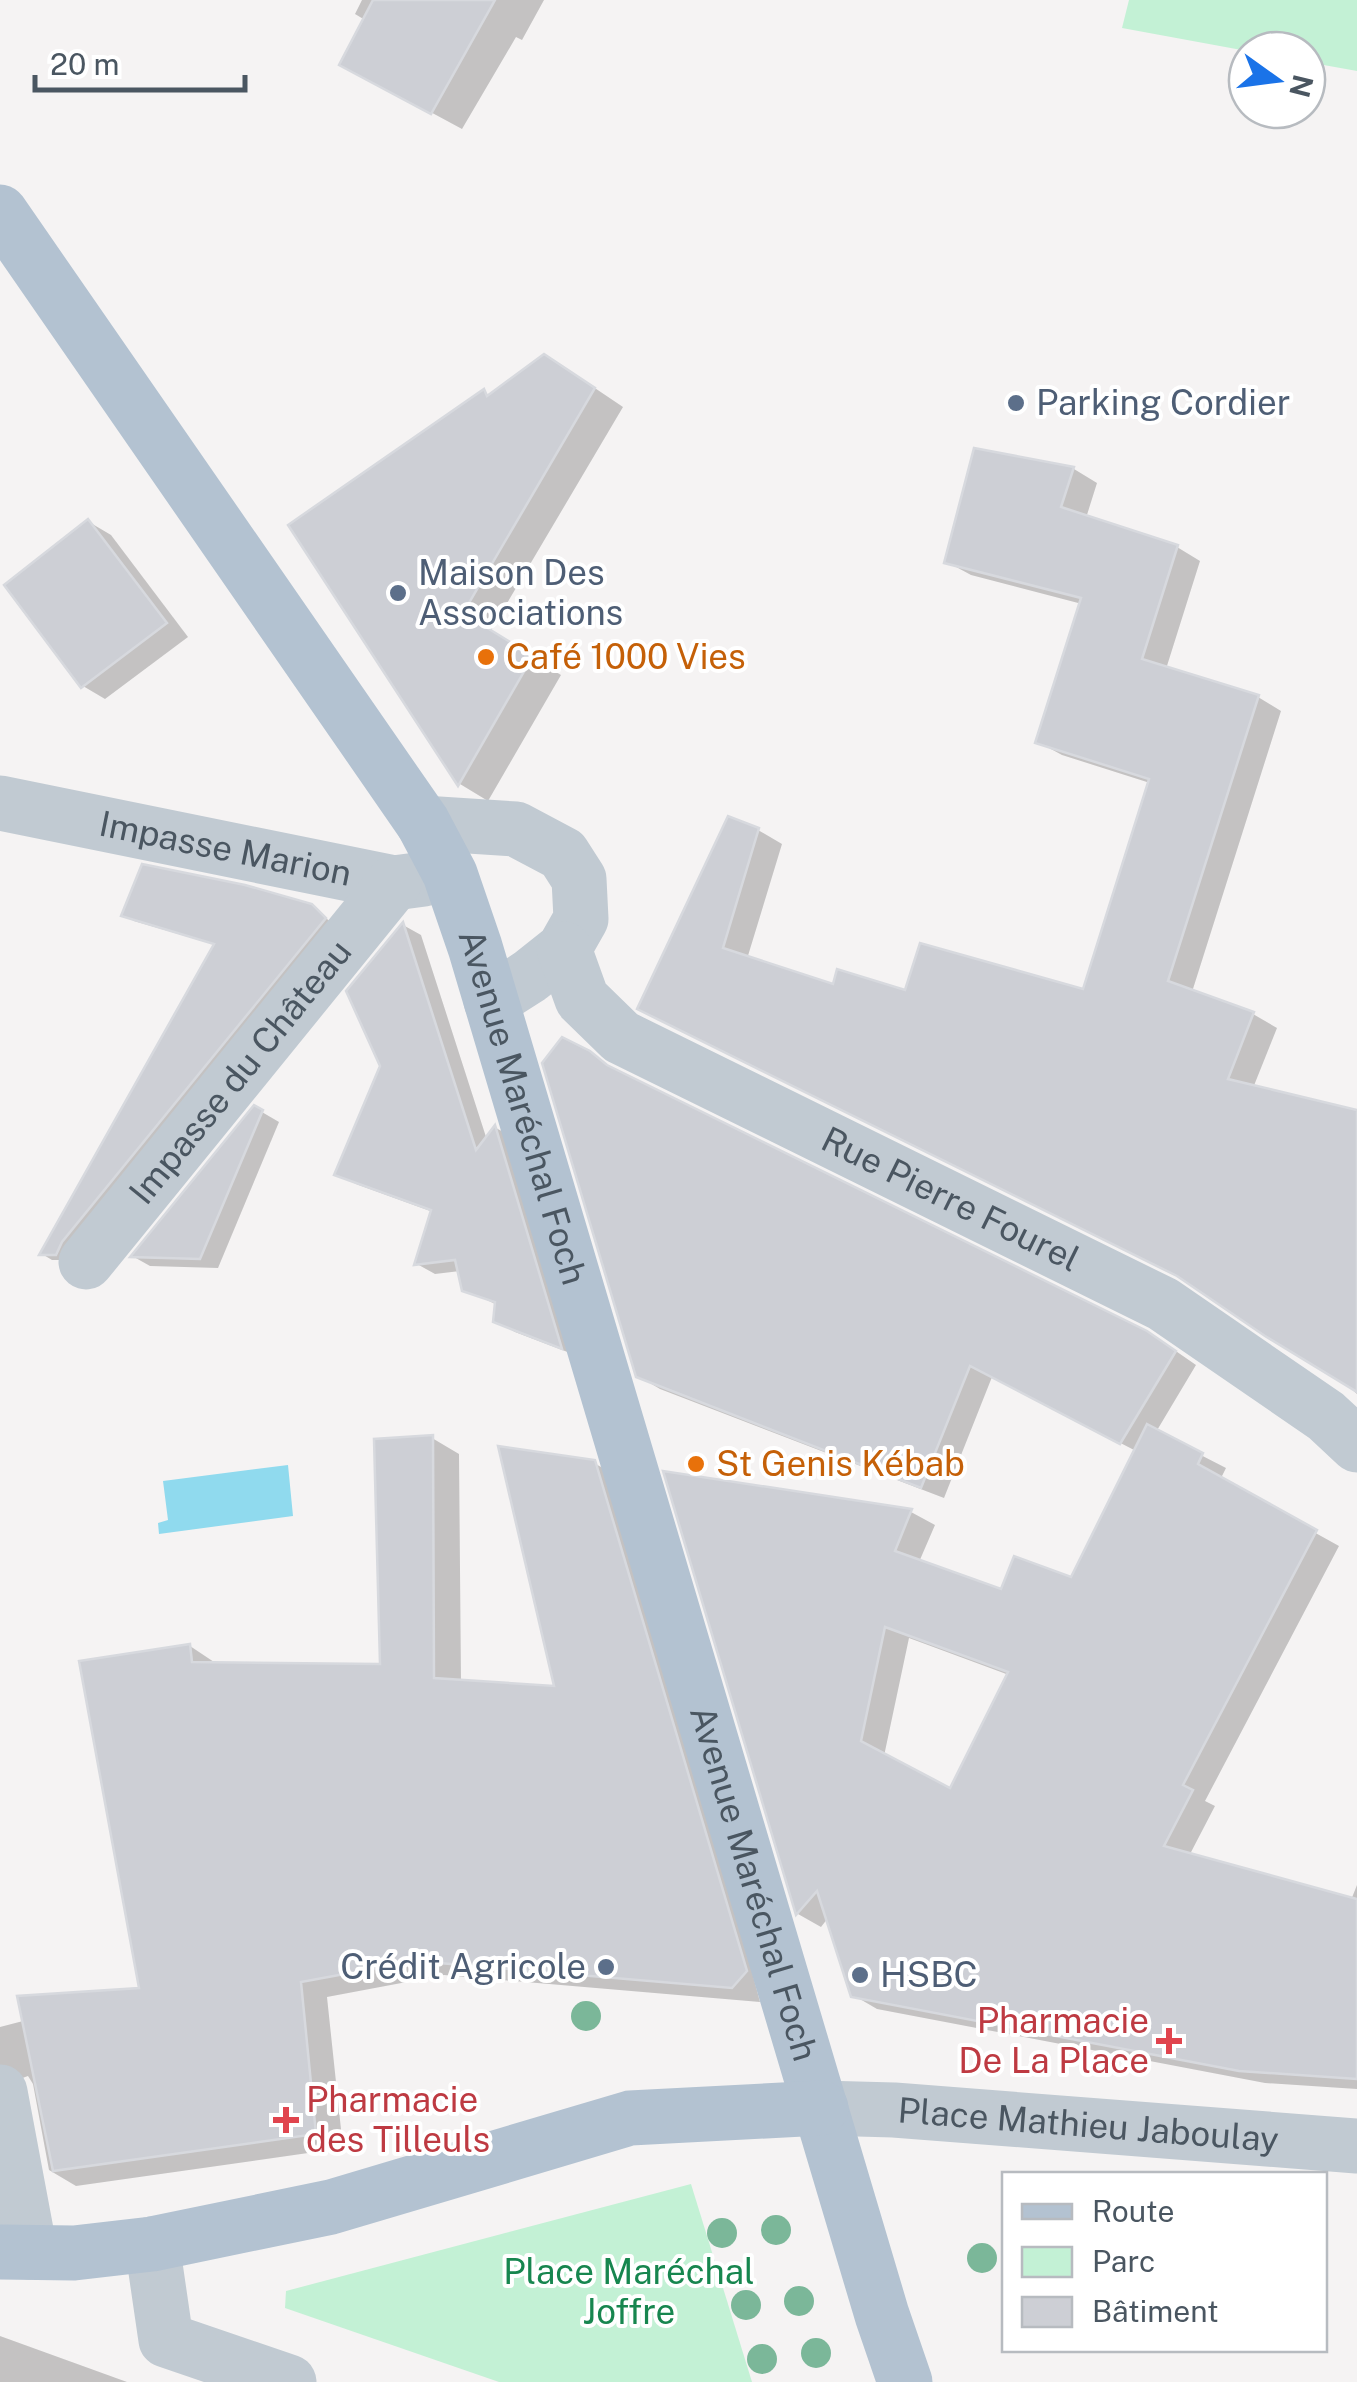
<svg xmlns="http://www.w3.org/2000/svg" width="1357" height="2382" font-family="'Public Sans',sans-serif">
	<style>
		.green { fill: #c3f1d5 }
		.water { fill: #90daee }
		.shadow { fill: #0003; fill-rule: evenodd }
		.building { fill: #cdcfd5; stroke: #d7d9de; stroke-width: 2.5; fill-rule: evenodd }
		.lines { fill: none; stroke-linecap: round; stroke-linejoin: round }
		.minor { stroke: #c1cad2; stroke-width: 55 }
		.major { stroke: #b3c2d1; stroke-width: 55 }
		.tree { fill: #7bb799 }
		.service-dot { fill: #5c6f8a; stroke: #fff; stroke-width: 4 }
		.food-dot { fill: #e8710a; stroke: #fff; stroke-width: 4 }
		.health-dot { fill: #e0444e; stroke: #fff; stroke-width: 4 }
		.labels { text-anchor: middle; stroke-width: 8; stroke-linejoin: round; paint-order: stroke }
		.service-label { font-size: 35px; fill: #4e5e75; stroke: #fff; text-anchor: start }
		.food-label { font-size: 35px; fill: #c56008; stroke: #fff; text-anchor: start }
		.street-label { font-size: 35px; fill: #4a5661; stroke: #fff }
		.health-label { font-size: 35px; fill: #be3a42; stroke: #fff; text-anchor: end }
		.park-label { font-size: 35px; fill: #17864f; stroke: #fff }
	</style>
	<rect width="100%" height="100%" fill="#f5f3f3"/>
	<g class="green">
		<polygon points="1129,0 1357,0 1357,71 1307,62 1307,50 1247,51 1122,28"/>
		<polygon points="691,2184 752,2382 499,2382 285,2308 286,2291"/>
	</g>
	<polygon class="water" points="288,1465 293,1516 159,1534 158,1523 168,1520 163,1481"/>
	<g class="shadow">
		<polygon points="362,0 544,0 522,40 516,37 462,129 373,81 365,20 355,14"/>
		<polygon points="574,374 623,407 490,632 561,675 488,801 460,784 292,526 484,392 491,396"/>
		<polygon points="976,451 1074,469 1097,483 1086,518 1177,547 1200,561 1166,669 1258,697 1281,711 1192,992 1253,1014 1277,1028 1253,1088 1357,1112 1357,1394 1340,1379 1193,1283 664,1022 758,830 782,844 747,959 835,988 906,994 1084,992 1150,783 1062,755 1038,742 1082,604 971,575 947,562"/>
		<polygon points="89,522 111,535 188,637 105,699 83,686"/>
		<polygon points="311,907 335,925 67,1260 52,1260 42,1254 216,945 134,921 124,915"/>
		<polygon points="403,925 421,935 487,1140 496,1128 514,1138 578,1356 515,1332 496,1321 497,1305 465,1289 460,1271 435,1274 417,1264 433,1212 356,1184 338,1174 383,1066"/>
		<path d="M589,1053L624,1076L1170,1347L1196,1365L1156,1432L1226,1468L1220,1480L1339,1546L1205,1801L1215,1806L1189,1856L1351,1900L1357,1885V2089L1265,2083L877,2009L853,1995L828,1918L821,1927L798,1914L667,1474L911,1512L935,1525L919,1562L1002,1592L1072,1580L1136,1451L992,1377L944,1498L660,1389L638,1376ZM909,1638L1009,1675L951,1792L884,1756Z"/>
		<polygon points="255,1108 279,1122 218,1268 150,1266 134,1257"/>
		<polygon points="432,1438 459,1454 461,1682 557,1688 594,1463 622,1479 760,2002 444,1975 327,1997 343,2148 76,2186 49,2170 33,2084 28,2076 6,2084 0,2094 0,2027 142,1990 190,1646 217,1664 382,1666"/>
		<polygon points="0,2336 127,2382 0,2382"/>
	</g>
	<g class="building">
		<polygon points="373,0 495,0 431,114 339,65"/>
		<polygon points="544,354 595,388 463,613 533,656 458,786 288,525 484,389 487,396"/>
		<polygon points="974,448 1074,467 1061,507 1178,545 1142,659 1259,695 1168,981 1254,1012 1228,1079 1357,1110 1357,1392 1265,1336 1177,1276 637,1009 728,816 759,828 723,948 833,984 837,969 905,990 920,943 1083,989 1149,779 1035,743 1081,598 944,563"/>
		<polygon points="88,519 167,623 81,688 4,585"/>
		<polygon points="142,864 245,885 312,904 326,918 62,1242 56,1255 39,1255 214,944 121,916"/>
		<polygon points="403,922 476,1150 495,1125 562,1349 493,1322 495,1302 462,1291 455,1260 414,1265 431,1210 334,1175 380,1066 346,991"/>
		<polygon points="562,1037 590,1051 607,1065 1147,1331 1176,1351 1120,1444 970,1366 921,1488 636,1377 542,1063"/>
		<polygon points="254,1105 263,1110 200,1259 130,1257"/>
		<path d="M1147,1424L1203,1453L1198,1464L1317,1530L1183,1785L1193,1790L1164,1846L1357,1899V2079L1239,2071L851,1997L817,1891L796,1915L663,1471L912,1509L895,1551L1001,1589L1014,1556L1071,1577ZM885,1627L1008,1672L950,1788L861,1741Z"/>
		<polygon points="433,1435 434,1678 554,1686 498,1446 595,1460 747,1971 732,1988 415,1961 301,1982 316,2134 53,2171 17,1996 139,1988 79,1661 190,1644 192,1662 380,1664 374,1439"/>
	</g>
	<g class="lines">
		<g class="minor">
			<path id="s1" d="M0,803L394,883L424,879"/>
			<polyline points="423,823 516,829 563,854 579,879 581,919 564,949 530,976 491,1001"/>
			<path id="s2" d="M564,949L582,999L621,1037L1163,1304L1326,1416L1357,1445"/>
			<path id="s3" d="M86,1262L394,883"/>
			<polyline points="0,2092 30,2252"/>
			<path id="s4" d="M821,2108L894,2110L1357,2146"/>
			<polyline points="152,2244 166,2340 289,2382"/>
		</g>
		<g class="major">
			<path id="s5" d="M0,212L423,823L450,874L475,947L882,2315L905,2382"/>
			<polyline points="0,2252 74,2253 152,2244 331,2207 630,2118 821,2108"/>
		</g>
	</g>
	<g class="tree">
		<circle cx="586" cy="2016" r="15"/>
		<circle cx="776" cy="2230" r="15"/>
		<circle cx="722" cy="2233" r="15"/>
		<circle cx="982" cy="2258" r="15"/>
		<circle cx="799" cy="2301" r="15"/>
		<circle cx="746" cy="2305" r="15"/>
		<circle cx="816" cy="2353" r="15"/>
		<circle cx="762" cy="2359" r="15"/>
	</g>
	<g class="service-dot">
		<circle cx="1016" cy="403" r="10"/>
		<circle cx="398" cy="593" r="10"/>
		<circle cx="606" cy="1967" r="10"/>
		<circle cx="860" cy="1975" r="10"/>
	</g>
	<g class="food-dot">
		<circle cx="486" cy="657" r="10"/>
		<circle cx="696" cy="1464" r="10"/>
	</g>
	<g class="health-dot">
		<path d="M1164 2026h10v10h10v10h-10v10h-10v-10h-10v-10h10z"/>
		<path d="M281 2105h10v10h10v10h-10v10h-10v-10h-10v-10h10z"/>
	</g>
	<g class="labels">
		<g class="service-label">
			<text x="1036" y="415">Parking Cordier</text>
			<text x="418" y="585">Maison Des<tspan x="418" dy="40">Associations</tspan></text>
			<text x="586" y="1979" text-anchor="end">Crédit Agricole</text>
			<text x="880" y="1987">HSBC</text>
		</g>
		<g class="food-label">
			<text x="506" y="669">Café 1000 Vies</text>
			<text x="716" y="1476">St Genis Kébab</text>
		</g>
		<g class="street-label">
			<text dy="12" stroke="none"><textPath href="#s1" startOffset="230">Impasse Marion</textPath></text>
			<text dy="12" stroke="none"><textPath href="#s3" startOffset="245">Impasse du Château</textPath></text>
			<text dy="12" stroke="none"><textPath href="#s5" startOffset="1045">Avenue Maréchal Foch</textPath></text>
			<text dy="12" stroke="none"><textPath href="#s2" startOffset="475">Rue Pierre Fourel</textPath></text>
			<text dy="12" stroke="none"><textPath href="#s5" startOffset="1855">Avenue Maréchal Foch</textPath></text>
			<text dy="12" stroke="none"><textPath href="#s4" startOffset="268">Place Mathieu Jaboulay</textPath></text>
		</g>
		<g class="health-label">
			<text x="1149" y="2033">Pharmacie<tspan x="1149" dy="40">De La Place</tspan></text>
			<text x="306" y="2112" text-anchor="start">Pharmacie<tspan x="306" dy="40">des Tilleuls</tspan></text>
		</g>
		<g class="park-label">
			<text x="629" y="2284">Place Maréchal<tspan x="629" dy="40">Joffre</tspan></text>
		</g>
	</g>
	<rect x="1002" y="2172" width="325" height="180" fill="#ffffff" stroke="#b7bbc0" stroke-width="2.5"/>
	<rect x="1022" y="2204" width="50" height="15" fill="#b3c2d1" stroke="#b7bbc0" stroke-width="2.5"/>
	<text x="1092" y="2222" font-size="30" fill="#4a5661">Route</text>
	<rect x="1022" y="2247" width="50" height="30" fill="#c3f1d5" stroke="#b7bbc0" stroke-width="2.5"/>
	<text x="1092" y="2272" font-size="30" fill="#4a5661">Parc</text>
	<rect x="1022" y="2297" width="50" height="30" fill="#cdcfd5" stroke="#b7bbc0" stroke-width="2.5"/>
	<text x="1092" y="2322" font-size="30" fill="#4a5661">Bâtiment</text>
	<g transform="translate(1277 80) rotate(104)"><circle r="48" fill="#ffffff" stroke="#b7bbc0" stroke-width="2.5"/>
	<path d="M0-8L18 38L0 25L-18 38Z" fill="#1a73e8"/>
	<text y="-15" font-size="28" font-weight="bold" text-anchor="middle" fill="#4a5661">N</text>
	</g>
	<path d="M35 75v15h210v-15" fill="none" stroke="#4a5661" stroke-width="5"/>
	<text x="50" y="75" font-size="30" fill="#4a5661" stroke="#ffffff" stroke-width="8" paint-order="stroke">20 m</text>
</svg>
